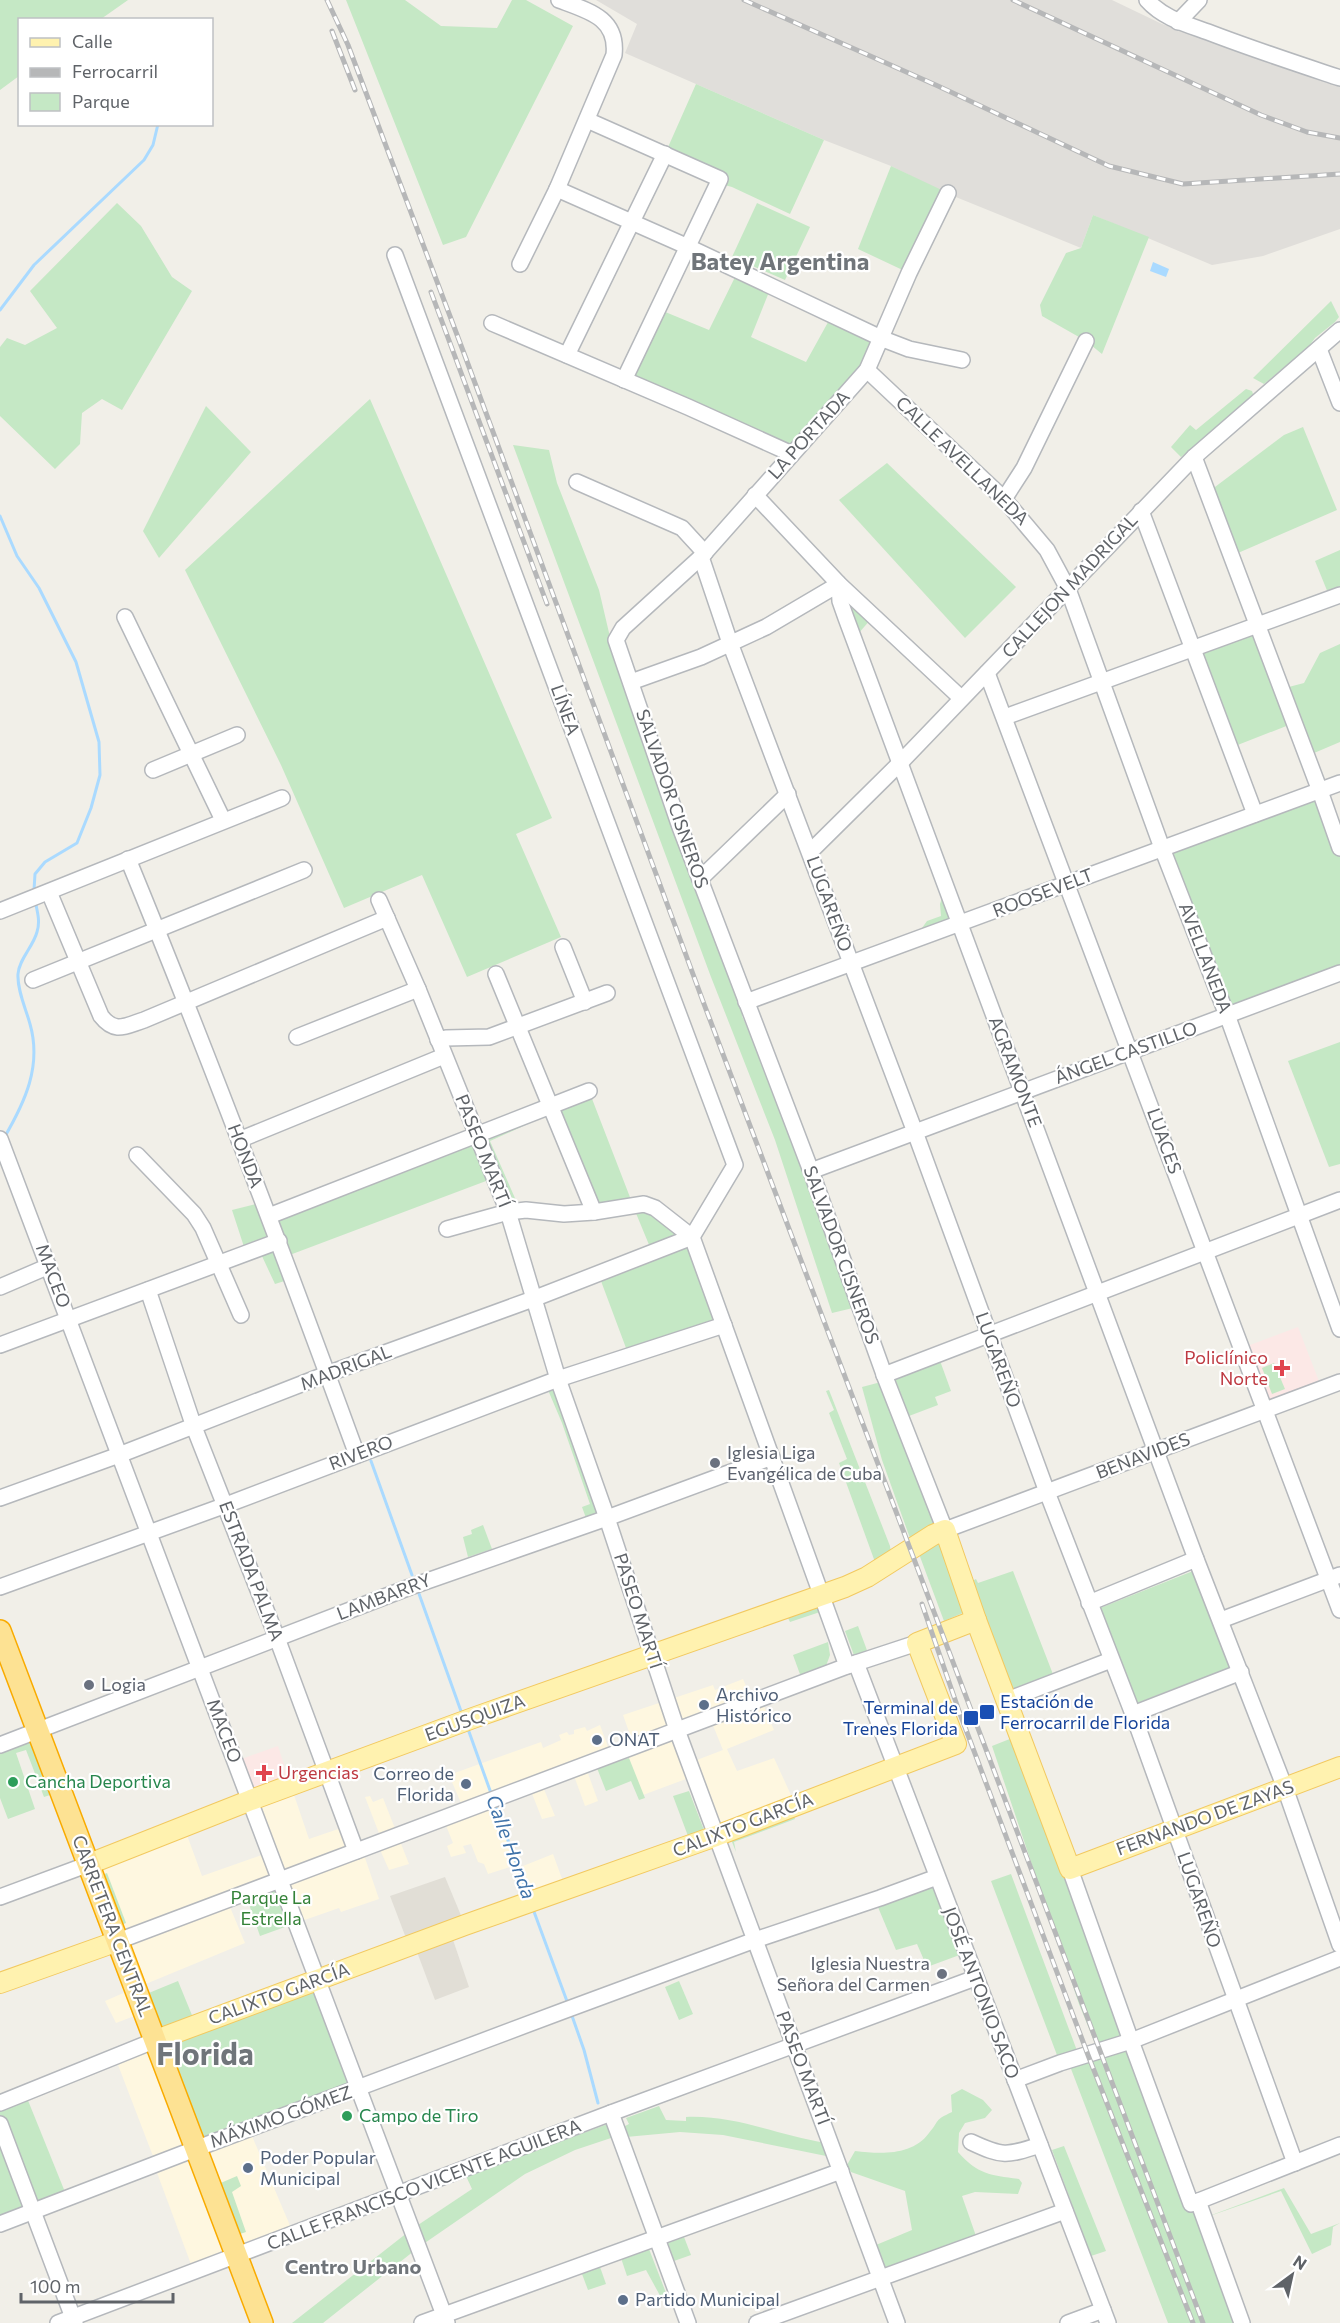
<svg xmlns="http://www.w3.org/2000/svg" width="1340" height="2323" font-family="Commissioner,sans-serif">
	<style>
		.commercial { fill: #fef7e0; fill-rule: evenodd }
		.industrial { fill: #e0deda }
		.education { fill: #e1ded6 }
		.medical { fill: #fce8e6 }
		.green { fill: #c5e8c5 }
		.water { fill: #aadaff }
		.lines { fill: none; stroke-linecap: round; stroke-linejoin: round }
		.stream { stroke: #aadaff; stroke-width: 3 }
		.minor-casing { stroke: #b5b8bc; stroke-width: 18 }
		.major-casing { stroke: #f2c960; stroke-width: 22 }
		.highway-casing { stroke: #f9ab00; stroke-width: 24 }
		.minor { stroke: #fff; stroke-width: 15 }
		.major { stroke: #fff2af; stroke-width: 20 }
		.highway { stroke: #fde293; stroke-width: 21 }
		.rail-casing { stroke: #b6b7b8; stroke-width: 5 }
		.rail { stroke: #fff; stroke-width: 3; stroke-dasharray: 9; stroke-linecap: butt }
		.health-dot { fill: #e0444e; stroke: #fff; stroke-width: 2 }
		.worship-dot { fill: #6b7280; stroke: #fff; stroke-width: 2 }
		.service-dot { fill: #5c6f8a; stroke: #fff; stroke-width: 2 }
		.transit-dot { fill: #1a4fb4; stroke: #fff; stroke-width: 2 }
		.leisure-dot { fill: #2e9e5b; stroke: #fff; stroke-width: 2 }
		.labels { text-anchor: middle; stroke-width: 4.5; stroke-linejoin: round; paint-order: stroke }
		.street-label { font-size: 18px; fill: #5f6368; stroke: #fff }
		.health-label { font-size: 18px; fill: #be3a42; stroke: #fff; text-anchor: end }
		.worship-label { font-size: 18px; fill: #5b616d; stroke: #fff; text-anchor: start }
		.service-label { font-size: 18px; fill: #4e5e75; stroke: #fff; text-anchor: start }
		.transit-label { font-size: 18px; fill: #164399; stroke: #fff; text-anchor: start }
		.leisure-label { font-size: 18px; fill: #27864d; stroke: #fff; text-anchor: start }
		.park-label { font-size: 18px; fill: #348238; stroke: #fff }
		.water-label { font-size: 20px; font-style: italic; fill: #4174aa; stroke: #fff }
		.neighbourhood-label { font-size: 20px; font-weight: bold; fill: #70757a; stroke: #fff }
		.district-label { font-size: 24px; font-weight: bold; fill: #70757a; stroke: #fff }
		.town-label { font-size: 30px; font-weight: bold; fill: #70757a; stroke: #fff }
	</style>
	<rect width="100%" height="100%" fill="#f1efe8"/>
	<g class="commercial">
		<path d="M743,1679L753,1702L761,1699L774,1730L727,1749L737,1771L774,1758L796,1806L716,1836L694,1776L643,1795L625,1750L633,1743L623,1715L713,1685L715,1690ZM710,1718L723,1750L689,1763L677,1731Z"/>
		<polygon points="600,1725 611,1755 541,1782 555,1816 542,1819 529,1786 493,1800 518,1868 553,1854 565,1887 527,1903 513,1866 488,1874 484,1864 478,1862 471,1844 463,1846 466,1853 451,1857 447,1846 453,1843 443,1818 464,1810 449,1775 541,1742 543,1748 561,1740 559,1735 567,1732 569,1735 574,1734 574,1730 585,1727 587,1731"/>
		<polygon points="586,1768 598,1801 585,1806 573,1773"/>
		<polygon points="291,1786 309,1839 347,1826 362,1849 379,1899 341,1912 339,1908 296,1923 281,1880 227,1900 245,1943 136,1988 145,2012 116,2023 105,2001 135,1988 89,1864 184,1827 202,1876 270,1852 251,1800"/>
		<polygon points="370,1796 373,1802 383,1798 409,1864 389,1870 377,1843 382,1841 365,1797"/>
		<polygon points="156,2040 249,2129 294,2235 237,2256 195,2149 156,2164 115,2057"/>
		<polygon points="192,2158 231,2253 192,2267 156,2170"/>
	</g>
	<polygon class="industrial" points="596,0 1112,0 1162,24 1306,75 1340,84 1340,229 1263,256 1212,265 1093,215 1081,248 941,191 891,166 824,140 625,53 637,24"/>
	<polygon class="education" points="445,1877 465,1925 450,1931 469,1987 435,2000 414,1944 409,1946 390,1896"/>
	<g class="medical">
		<polygon points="1298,1327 1322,1389 1265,1410 1242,1348"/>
		<polygon points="278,1746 291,1786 251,1800 236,1761"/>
	</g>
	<g class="green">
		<polygon points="0,0 128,0 101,19 20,20 19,76 0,90"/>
		<polygon points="346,0 405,0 441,26 497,28 512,0 526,0 573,26 466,237 443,245"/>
		<polygon points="696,84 824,140 790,214 732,187 717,183 665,154"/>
		<polygon points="891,166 948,193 909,273 858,249"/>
		<polygon points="117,203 141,226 172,277 192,291 122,410 102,399 82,413 80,444 55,469 0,416 0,347 7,338 25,345 57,328 30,291"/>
		<polygon points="757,203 810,227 785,280 732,257"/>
		<polygon points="1093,215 1149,237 1102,354 1086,341 1042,316 1040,305 1066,253 1081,248"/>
		<polygon points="738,271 771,287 751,337 806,362 832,315 883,339 792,454 624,380 658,309 709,330"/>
		<polygon points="1331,301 1339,317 1335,322 1315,338 1307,349 1264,384 1253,378"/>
		<polygon points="1246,389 1252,391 1254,397 1181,457 1171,447 1190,425 1196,430"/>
		<polygon points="370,399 552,818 516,834 561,937 467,977 422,875 344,908 281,765 185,570"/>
		<polygon points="206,406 251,452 159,558 143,531"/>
		<polygon points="1303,427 1337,510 1231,556 1207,493 1284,435"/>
		<polygon points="513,445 549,450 557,483 599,590 610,637 744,1009 742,1016 752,1038 758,1044 853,1308 832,1313 775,1140 711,977"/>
		<polygon points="887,463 1016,587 965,638 839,500"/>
		<polygon points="1340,550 1340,589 1328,593 1315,561"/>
		<polygon points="849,600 871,619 858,634 847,608"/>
		<polygon points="1257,627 1281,689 1304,683 1320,653 1340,644 1340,742 1307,756 1294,723 1230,748 1194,649"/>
		<polygon points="1320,791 1340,848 1340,974 1227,1017 1162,848"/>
		<polygon points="942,898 951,921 924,931 922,928 927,921 941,916 940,904"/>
		<polygon points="1340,1042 1340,1164 1329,1167 1288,1061"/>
		<polygon points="589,1091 633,1205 644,1204 692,1237 724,1325 629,1356 598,1273 652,1252 633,1206 594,1212 550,1114 490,1141 518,1205 494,1178 287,1256 294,1278 275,1284 261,1254 246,1253 232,1210 264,1202 269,1215"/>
		<polygon points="939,1358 951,1391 935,1397 938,1405 909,1416 894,1376"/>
		<polygon points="1274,1363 1285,1389 1272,1394 1262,1368"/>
		<polygon points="881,1382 936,1525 911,1541 882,1460 862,1387"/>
		<polygon points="556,1387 599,1512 596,1515 586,1518 582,1507 590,1504 562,1423 548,1390"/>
		<polygon points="829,1390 890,1546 891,1553 875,1562 839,1463 847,1459 829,1413 834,1410 826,1391"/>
		<polygon points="483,1525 492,1549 468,1557 463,1537 472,1534 471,1530"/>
		<polygon points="935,1543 939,1543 965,1612 944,1621 919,1554"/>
		<polygon points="1013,1571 1056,1682 1007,1700 972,1581 976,1579 978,1583"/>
		<polygon points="1193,1571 1231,1667 1137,1703 1100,1608"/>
		<polygon points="818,1606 820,1612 790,1622 787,1616"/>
		<polygon points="858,1626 868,1653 855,1658 845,1631"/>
		<polygon points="828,1642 830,1655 826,1666 801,1677 793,1655"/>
		<polygon points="1020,1735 1201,2219 1284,2188 1311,2234 1340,2223 1333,2227 1331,2245 1312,2254 1281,2191 1201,2219 1242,2323 1168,2323 1068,2061 1060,2063 991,1881 1011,1874 1079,2056 1098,2051 1079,2004 992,1746"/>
		<polygon points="34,1741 53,1794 44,1797 26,1750 16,1753 35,1809 8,1819 0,1798 0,1753"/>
		<polygon points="629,1758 645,1798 639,1800 631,1781 606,1791 597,1768"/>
		<polygon points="689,1791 704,1830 688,1836 673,1796"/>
		<polygon points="793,1813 795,1819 734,1842 736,1852 730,1837"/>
		<polygon points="107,1873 126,1923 121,1925 102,1875"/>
		<polygon points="937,1877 965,1953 927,1967 917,1944 896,1950 875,1900"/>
		<polygon points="281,1879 296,1923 260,1936 245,1893"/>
		<polygon points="318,1980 359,2089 195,2149 139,1997 178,1981 196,2025"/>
		<polygon points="679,1981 693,2014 679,2020 665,1987"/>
		<path d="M962,2089L983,2100L992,2110L985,2118L965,2123L959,2133L958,2152C978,2175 991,2175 1019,2179L1022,2183L1018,2194L975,2192L962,2196L976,2236L887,2268L882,2264L876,2245L912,2230L905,2191L851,2172L847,2165L855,2151C881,2154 912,2156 929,2133C941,2119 933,2121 952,2112L951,2095Z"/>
		<polygon points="25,2093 67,2197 0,2216 0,2103"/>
		<path d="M659,2106L666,2120L686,2121V2117C736,2115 777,2135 826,2143L831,2157L723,2135L680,2132L626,2137L623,2127L629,2124L626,2118Z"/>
		<polygon points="608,2124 614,2137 575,2150 525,2174 419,2247 323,2323 292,2323 412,2229 472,2189 466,2176"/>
		<polygon points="1064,2146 1106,2251 1091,2256 1052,2150"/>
		<polygon points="237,2176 241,2186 232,2192 246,2232 234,2236 216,2185"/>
		<polygon points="684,2237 691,2255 674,2261 668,2243"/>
		<polygon points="649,2249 668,2298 663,2301 646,2270 627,2276 621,2258"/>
		<polygon points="600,2267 606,2284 588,2290 582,2274"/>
	</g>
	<polygon class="water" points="1153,262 1169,269 1166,277 1150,271"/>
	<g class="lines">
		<g class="stream">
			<polyline points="0,310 34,265 144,160 153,145 158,124"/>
			<polyline points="0,516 17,556 39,588 76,662 99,742 100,775 91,808 77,843 45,862 35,874 34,890"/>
			<path d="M4,1138C25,1102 42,1066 30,1024C26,1009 17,990 18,974C19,959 33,947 37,932C40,923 38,914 36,905"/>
			<polyline points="371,1461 412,1575"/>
			<polyline points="418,1591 462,1714"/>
			<polyline points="468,1729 492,1796"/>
			<polyline points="495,1805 528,1895"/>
			<polyline points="533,1909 568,2004"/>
			<polyline points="571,2013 584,2050 598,2103"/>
		</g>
		<g class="minor-casing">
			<g id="minor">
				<path d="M1147,0C1163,18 1186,24 1208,32C1252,49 1295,63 1340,78"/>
				<polyline points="1178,22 1199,0"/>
				<polyline points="587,120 720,179 624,380"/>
				<polyline points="557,189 686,246 883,339 909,349 962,360"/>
				<polyline points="948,193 909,273 867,370 701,557 623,628 616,640 680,827 811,1171 885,1377 945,1530 1340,1382"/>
				<polyline points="395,255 735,1165 692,1237"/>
				<path d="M520,264L557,189L614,55C618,18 589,11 559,0"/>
				<polyline points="492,323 688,407 792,454"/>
				<polyline points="1319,349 1340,403"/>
				<polyline points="567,355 665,154"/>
				<polyline points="867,370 1004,499 1047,550 1068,589 1162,848 1230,1023 1340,1329"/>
				<polyline points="1194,457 1320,791 1340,848"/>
				<polyline points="577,482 682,528 705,553"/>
				<polyline points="755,495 839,584 961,698"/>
				<polyline points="1004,499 1024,468 1086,341"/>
				<polyline points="1141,511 1255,814"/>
				<polyline points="701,557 730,643 915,1132 1047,1492 1133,1714 1295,2163"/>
				<polyline points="125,617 223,820"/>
				<polyline points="987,673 1340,1610"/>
				<polyline points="631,682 701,657 766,627 839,584 840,601 846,618 1196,1559 1285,1788 1340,1945"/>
				<polyline points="1005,717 1340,595"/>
				<polyline points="153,770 237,735"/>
				<polyline points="810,852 901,762 1194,457 1340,330"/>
				<path d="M128,859C209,1056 284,1255 357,1455"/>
				<polyline points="700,879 788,794"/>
				<path d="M49,892L101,1016C115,1034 125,1026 144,1020L387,918"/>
				<polyline points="379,900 418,989 508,1212 558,1379 607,1518 677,1730 897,2323"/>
				<polyline points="0,911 282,798"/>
				<polyline points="563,947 585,1002"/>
				<polyline points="496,974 594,1212"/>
				<polyline points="33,980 304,870"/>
				<polyline points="746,1002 1340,783"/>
				<polyline points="297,1037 418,989"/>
				<polyline points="438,1040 446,1038 489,1037 607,993"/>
				<polyline points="0,1139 447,2323"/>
				<polyline points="239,1140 444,1056"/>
				<polyline points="137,1155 194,1214 203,1228 241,1315"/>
				<polyline points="811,1171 1340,973"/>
				<polyline points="269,1216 589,1091"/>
				<polyline points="447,1229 508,1212 526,1210 564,1214 594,1212 644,1204 655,1208 692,1237"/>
				<polyline points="692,1237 847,1666"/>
				<polyline points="0,1287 49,1266"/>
				<polyline points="148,1290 194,1427 277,1638 356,1851"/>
				<polyline points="0,1345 279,1241"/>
				<polyline points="884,1375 1340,1200"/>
				<polyline points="0,1498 119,1455 327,1374 533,1299 692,1237"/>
				<polyline points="0,1587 226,1505 558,1379 724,1325"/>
				<polyline points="1089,1603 1196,1559"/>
				<polyline points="1221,1620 1340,1575"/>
				<polyline points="856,1663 1108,2323"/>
				<polyline points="1007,1700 1111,1660"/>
				<polyline points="1133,1714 1241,1672"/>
				<polyline points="0,1745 410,1587 607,1518 772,1457"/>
				<polyline points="1070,1869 1131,2041 1191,2204 1340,2145"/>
				<polyline points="0,1897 89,1864"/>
				<polyline points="118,1941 847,1666 917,1643"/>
				<polyline points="1015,2080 1060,2063 1131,2041 1340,1958"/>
				<polyline points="0,2103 156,2040"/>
				<polyline points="611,2113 688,2323"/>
				<polyline points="0,2124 75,2323"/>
				<path d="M971,2142C1003,2157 1006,2156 1040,2145"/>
				<polyline points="1198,2201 1242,2323"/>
				<polyline points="0,2224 195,2149 563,2011 755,1940 880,1898 937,1877"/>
				<polyline points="58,2323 611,2113 975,1978"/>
				<polyline points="422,2323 841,2171"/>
				<polyline points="757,2323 1065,2211"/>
				<polyline points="1068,2323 1103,2310"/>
			</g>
		</g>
		<g class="major-casing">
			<g id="major">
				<polyline points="89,1864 251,1800 473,1718 845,1587 867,1577 933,1535 945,1530 976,1620 1070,1869 1340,1767"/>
				<polyline points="0,1983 118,1941"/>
				<polyline points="156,2040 465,1925 716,1836 956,1744 917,1643 976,1620"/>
			</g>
		</g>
		<g class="highway-casing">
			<polyline id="highway" points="0,1631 262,2323"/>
		</g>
		<use href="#minor" class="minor"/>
		<use href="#major" class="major"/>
		<use href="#highway" class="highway"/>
		<g class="rail-casing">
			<g id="rail">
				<polyline points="327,0 348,45 465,356 704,1004 1203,2323"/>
				<polyline points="744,0 938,86 1109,166 1183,184 1340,174"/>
				<polyline points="1013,0 1261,115 1307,132 1340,138"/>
				<polyline points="332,31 355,90"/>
				<polyline points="431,292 547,604"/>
				<polyline points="922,1604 959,1711 1088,2055 1193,2323"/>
			</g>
		</g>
		<use href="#rail" class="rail"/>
	</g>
	<g class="health-dot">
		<path d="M1279 1359h6v6h6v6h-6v6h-6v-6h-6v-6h6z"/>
		<path d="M261 1764h6v6h6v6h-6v6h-6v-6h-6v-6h6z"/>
	</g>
	<g class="worship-dot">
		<circle cx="715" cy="1463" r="6"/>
		<circle cx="89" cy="1685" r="6"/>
		<circle cx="942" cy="1974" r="6"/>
	</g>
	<g class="service-dot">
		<circle cx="704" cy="1705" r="6"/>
		<circle cx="597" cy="1740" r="6"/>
		<circle cx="466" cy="1784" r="6"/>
		<circle cx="248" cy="2168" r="6"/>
		<circle cx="623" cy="2300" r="6"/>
	</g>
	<g class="transit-dot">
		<rect x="979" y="1704" width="16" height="16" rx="3"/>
		<rect x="963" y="1710" width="16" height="16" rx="3"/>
	</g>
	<g class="leisure-dot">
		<circle cx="13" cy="1782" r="6"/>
		<circle cx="347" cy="2116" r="6"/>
	</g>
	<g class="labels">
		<g class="street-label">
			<text transform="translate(809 435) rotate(-48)" y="6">LA PORTADA</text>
			<text transform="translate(962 461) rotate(44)" y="6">CALLE AVELLANEDA</text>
			<text transform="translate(1070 586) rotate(-47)" y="6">CALLEJON MADRIGAL</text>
			<text transform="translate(565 710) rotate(70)" y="6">LÍNEA</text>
			<text transform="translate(672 799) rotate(71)" y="6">SALVADOR CISNEROS</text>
			<text transform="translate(1043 893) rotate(-21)" y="6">ROOSEVELT</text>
			<text transform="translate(829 904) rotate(70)" y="6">LUGAREÑO</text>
			<text transform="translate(1205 958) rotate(69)" y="6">AVELLANEDA</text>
			<text transform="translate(1126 1053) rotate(-20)" y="6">ÁNGEL CASTILLO</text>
			<text transform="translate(1015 1072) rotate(69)" y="6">AGRAMONTE</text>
			<text transform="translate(1164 1141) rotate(70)" y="6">LUACES</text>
			<text transform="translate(483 1151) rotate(68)" y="6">PASEO MARTÍ</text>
			<text transform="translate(245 1156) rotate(69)" y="6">HONDA</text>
			<text transform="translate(841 1255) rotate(70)" y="6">SALVADOR CISNEROS</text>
			<text transform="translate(53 1276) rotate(69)" y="6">MACEO</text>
			<text transform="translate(998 1360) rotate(70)" y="6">LUGAREÑO</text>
			<text transform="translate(346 1368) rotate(-21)" y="6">MADRIGAL</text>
			<text transform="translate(361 1453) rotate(-21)" y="6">RIVERO</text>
			<text transform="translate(1143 1456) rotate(-21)" y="6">BENAVIDES</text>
			<text transform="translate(251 1571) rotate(69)" y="6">ESTRADA PALMA</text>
			<text transform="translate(384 1597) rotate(-21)" y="6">LAMBARRY</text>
			<text transform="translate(638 1611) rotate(72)" y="6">PASEO MARTÍ</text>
			<text transform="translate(475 1718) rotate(-20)" y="6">EGUSQUIZA</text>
			<text transform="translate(224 1731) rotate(69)" y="6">MACEO</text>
			<text transform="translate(1205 1818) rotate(-20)" y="6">FERNANDO DE ZAYAS</text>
			<text transform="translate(743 1825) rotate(-21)" y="6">CALIXTO GARCÍA</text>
			<text transform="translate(1199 1900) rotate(71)" y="6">LUGAREÑO</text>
			<text transform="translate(112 1926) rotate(69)" y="6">CARRETERA CENTRAL</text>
			<text transform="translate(981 1993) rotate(69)" y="6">JOSÉ ANTONIO SACO</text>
			<text transform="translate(279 1994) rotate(-20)" y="6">CALIXTO GARCÍA</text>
			<text transform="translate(803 2068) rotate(69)" y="6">PASEO MARTÍ</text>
			<text transform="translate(281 2117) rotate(-20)" y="6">MÁXIMO GÓMEZ</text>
			<text transform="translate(424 2185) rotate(-21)" y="6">CALLE FRANCISCO VICENTE AGUILERA</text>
		</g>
		<g class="health-label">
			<text x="1268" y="1364">Policlínico<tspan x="1268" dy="21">Norte</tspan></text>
			<text x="278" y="1779" text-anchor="start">Urgencias</text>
		</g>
		<g class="worship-label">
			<text x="727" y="1459">Iglesia Liga<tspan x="727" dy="21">Evangélica de Cuba</tspan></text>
			<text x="101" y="1691">Logia</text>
			<text x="930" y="1970" text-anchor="end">Iglesia Nuestra<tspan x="930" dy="21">Señora del Carmen</tspan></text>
		</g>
		<g class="service-label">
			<text x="716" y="1701">Archivo<tspan x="716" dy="21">Histórico</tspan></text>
			<text x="609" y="1746">ONAT</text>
			<text x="454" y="1780" text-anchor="end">Correo de<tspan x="454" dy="21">Florida</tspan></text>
			<text x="260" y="2164">Poder Popular<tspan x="260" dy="21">Municipal</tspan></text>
			<text x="635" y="2306">Partido Municipal</text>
		</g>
		<g class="transit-label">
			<text x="1000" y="1708">Estación de<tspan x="1000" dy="21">Ferrocarril de Florida</tspan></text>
			<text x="958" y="1714" text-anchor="end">Terminal de<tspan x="958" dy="21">Trenes Florida</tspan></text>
		</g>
		<g class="leisure-label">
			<text x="25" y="1788">Cancha Deportiva</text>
			<text x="359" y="2122">Campo de Tiro</text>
		</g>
		<g class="park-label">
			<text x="271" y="1904">Parque La<tspan x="271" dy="21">Estrella</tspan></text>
		</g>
		<g class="water-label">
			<text transform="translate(511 1847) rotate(70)" y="7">Calle Honda</text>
		</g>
		<g class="neighbourhood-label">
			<text x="353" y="2274">Centro Urbano</text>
		</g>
		<g class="district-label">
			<text x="780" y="270">Batey Argentina</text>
		</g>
		<g class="town-label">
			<text x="205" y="2065">Florida</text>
		</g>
	</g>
	<rect x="18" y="18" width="195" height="108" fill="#ffffff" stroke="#bfc1c3" stroke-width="1.5"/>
	<rect x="30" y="38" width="30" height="9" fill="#fff2af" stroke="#bfc1c3" stroke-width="1.5"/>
	<text x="72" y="48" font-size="18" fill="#5f6368">Calle</text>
	<rect x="30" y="68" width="30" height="9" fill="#b6b7b8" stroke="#bfc1c3" stroke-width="1.5"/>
	<text x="72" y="78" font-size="18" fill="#5f6368">Ferrocarril</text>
	<rect x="30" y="93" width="30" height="18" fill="#c5e8c5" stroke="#bfc1c3" stroke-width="1.5"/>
	<text x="72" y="108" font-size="18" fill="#5f6368">Parque</text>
	<g transform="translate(1292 2275) rotate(33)" stroke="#ffffff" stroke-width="4.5" paint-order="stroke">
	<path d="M0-4.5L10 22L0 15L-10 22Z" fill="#5f6368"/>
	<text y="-9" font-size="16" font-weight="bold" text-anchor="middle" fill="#5f6368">N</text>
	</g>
	<path d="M21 2293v9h152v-9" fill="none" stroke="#5f6368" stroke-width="3"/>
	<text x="30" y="2293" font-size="18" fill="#5f6368" stroke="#ffffff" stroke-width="4.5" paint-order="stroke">100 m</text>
</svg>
